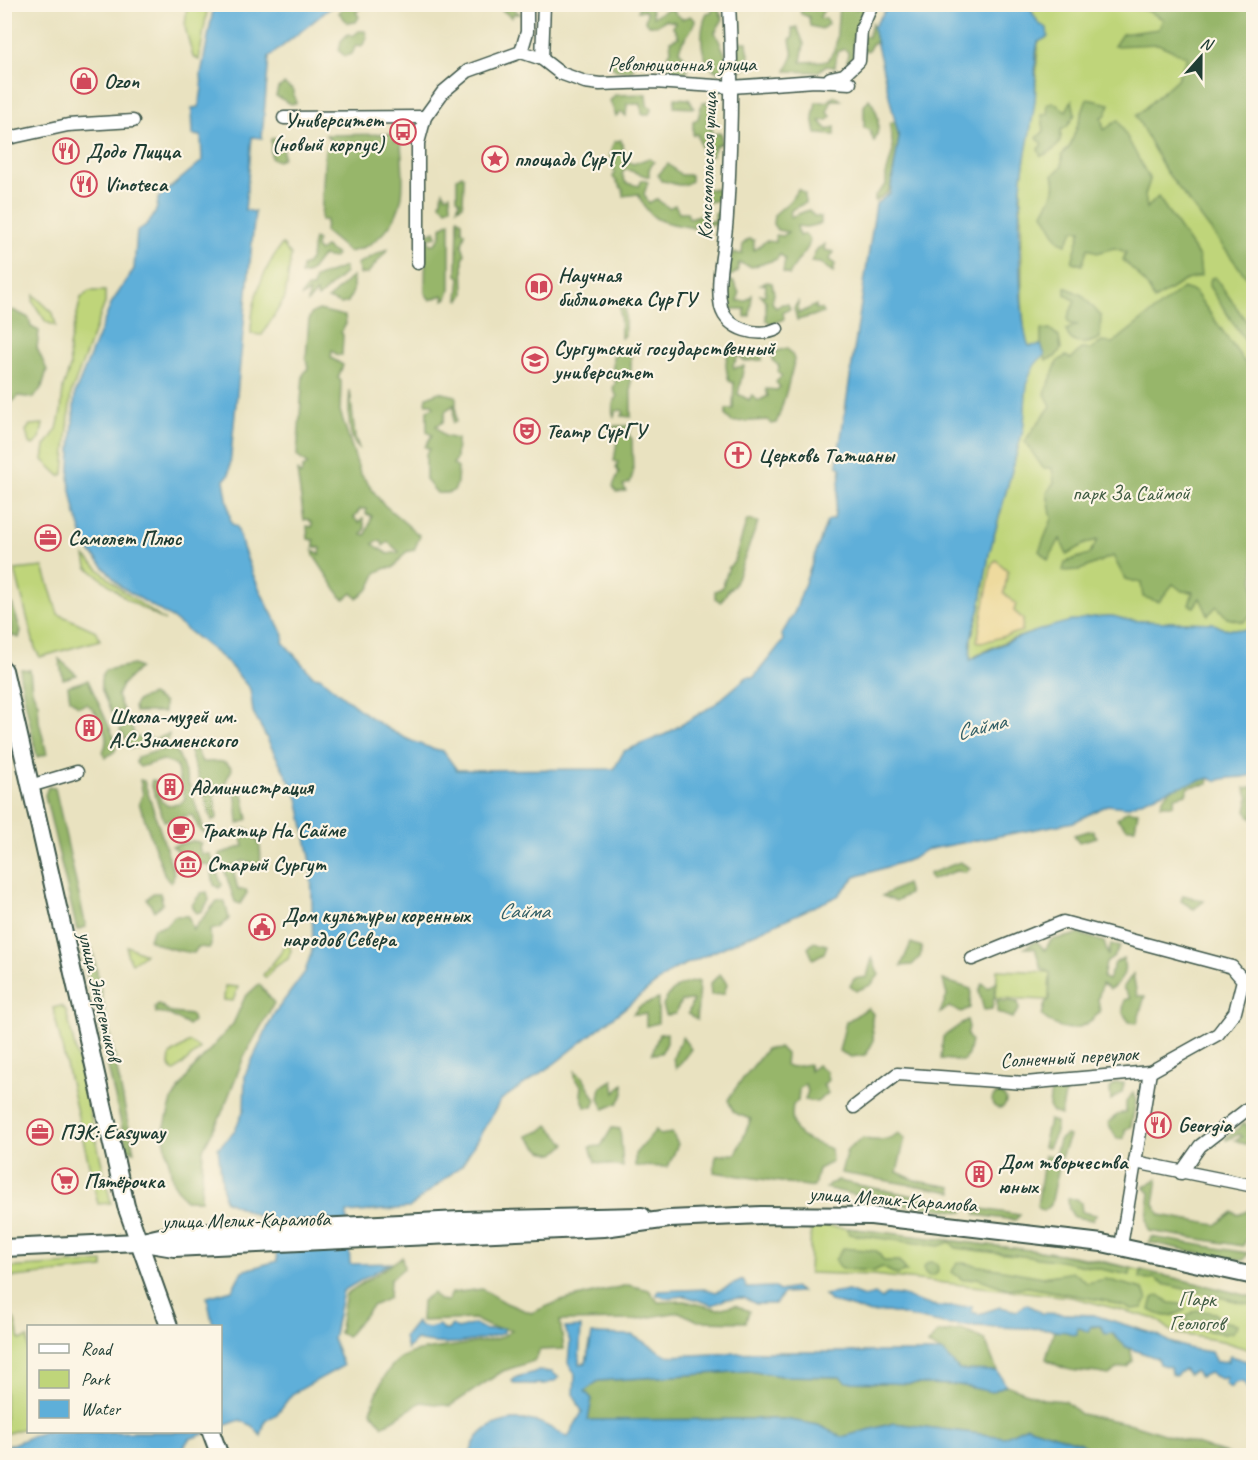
<svg xmlns="http://www.w3.org/2000/svg" width="1258" height="1460" font-family="Caveat,sans-serif">
	<style>
		.green { fill: #bfd57a; stroke: #6f8957; stroke-width: 1.5 }
		.forest { fill: #97b66a; stroke: #5b7a4f; stroke-width: 1.5; fill-rule: evenodd }
		.sand { fill: #eeda9e; stroke: #868c69; stroke-width: 1.5 }
		.water { fill: #5eafd9; stroke: #3e7686; stroke-width: 1.5 }
		.lines { fill: none; stroke-linecap: round; stroke-linejoin: round }
		.street-casing { stroke: #3d5649; stroke-width: 15 }
		.secondary-casing { stroke: #3d5649; stroke-width: 20 }
		.street { stroke: #fff; stroke-width: 12 }
		.secondary { stroke: #fff; stroke-width: 16 }
		.labels { text-anchor: middle; stroke-width: 4.5; stroke-linejoin: round; paint-order: stroke }
		.street-label { font-size: 21px; fill: #1f3d34; stroke: #fcf5e5 }
		.poi-label { font-size: 21px; font-weight: bold; fill: #1f3d34; stroke: #fcf5e5; text-anchor: start }
		.park-label { font-size: 21px; fill: #3f5b42; stroke: #fcf5e5 }
		.water-label { font-size: 22px; font-style: italic; fill: #325f66; stroke: #fcf5e5 }
	</style>
	<rect width="100%" height="100%" fill="#fcf5e5"/>
	<filter id="ink" filterUnits="userSpaceOnUse"><feTurbulence type="fractalNoise" baseFrequency=".0167" numOctaves="2"/><feDisplacementMap in="SourceGraphic" scale="12" xChannelSelector="R" yChannelSelector="G"/><feConvolveMatrix kernelMatrix="1 2 1 2 8 2 1 2 1" color-interpolation-filters="sRGB"/></filter>
	<filter id="wash" filterUnits="userSpaceOnUse"><feTurbulence type="fractalNoise" baseFrequency=".008" numOctaves="4" result="noise"/><feDisplacementMap in="SourceGraphic" scale="24" xChannelSelector="R" yChannelSelector="G"/><feGaussianBlur stdDeviation="1.35" result="paint"/><feColorMatrix in="noise" values="0 0 0 0 0 0 0 0 0 0 0 0 0 0 0 0 0 1.4 0 .05"/><feComposite in="paint" operator="in"/></filter>
	<g filter="url(#wash)">
		<rect width="100%" height="100%" fill="#e9e2c0"/>
		<g class="green">
			<polygon points="187,5 208,5 199,60 193,57 185,27"/>
			<path d="M1028,5H1253V631L1222,628L1213,623C1185,621 1156,623 1129,620C1123,620 1117,616 1111,616C1078,616 995,641 970,660L971,638L980,608L989,554L1023,430C1026,412 1024,393 1028,375C1030,365 1034,358 1035,347L1029,346L1025,338L1022,300L1021,181L1035,101L1039,24Z"/>
			<path d="M282,244L291,255L285,298L262,335L251,334C251,300 262,272 282,244Z"/>
			<polygon points="89,291 105,291 105,303 71,393 64,473 60,476 43,460 45,446 57,429 61,412 63,388 70,367 69,346 81,298"/>
			<polygon points="34,295 53,313 56,326 46,322 33,302"/>
			<polygon points="43,424 40,439 33,445 29,443 26,431 30,425"/>
			<polygon points="85,556 120,589 165,621 128,600 87,567"/>
			<polygon points="43,567 58,614 96,631 100,640 40,657 35,648 15,570"/>
			<polygon points="286,940 291,950 288,959 274,967 266,978 263,975 280,954"/>
			<polygon points="127,946 145,954 132,963 127,954"/>
			<polygon points="997,970 1050,972 1049,1000 996,998"/>
			<polygon points="225,986 238,987 233,1001 224,1000"/>
			<polygon points="61,1006 66,1010 111,1203 98,1204 53,1008"/>
			<polygon points="190,1042 200,1049 174,1072 169,1065 170,1055"/>
			<polygon points="811,1224 1054,1253 1097,1260 1253,1297 1253,1351 1222,1341 1174,1333 1156,1319 1071,1297 873,1275 809,1273"/>
			<polygon points="103,1262 103,1268 5,1278 5,1268"/>
			<polygon points="5,1309 14,1319 20,1340 28,1338 28,1427 5,1434"/>
		</g>
		<g class="forest">
			<polygon points="814,4 827,5 819,18 826,19 828,24 822,29 810,26 809,17 801,14 800,9"/>
			<polygon points="344,5 364,5 356,12 359,17 356,22 348,23 339,13"/>
			<polygon points="503,5 518,5 514,9 520,14 513,14 512,18 502,10"/>
			<path d="M639,5H654L651,8L653,17L670,8L682,19L690,16L695,20C693,33 681,38 679,51L684,56L688,71L678,73L664,64L671,50L670,41L679,37L673,27L675,22L665,20L658,25H649L645,21L647,13L644,10L638,11Z"/>
			<path d="M712,5H716L723,19L715,32L726,56L720,73C698,64 699,31 707,13L712,12Z"/>
			<path d="M839,5H849L857,9L860,5H868C862,16 855,27 853,40C852,45 854,52 853,59L847,62L848,52L844,49L837,52L835,67L825,66L818,72L786,71L793,56L790,40L793,37L792,29L797,27L804,44L801,62L828,61L836,46Z"/>
			<polygon points="1111,5 1253,5 1253,286 1165,170 1136,116 1177,79 1187,57 1158,44 1114,46 1122,34 1159,29 1163,19 1146,10"/>
			<polygon points="872,23 877,42 871,45 869,50 864,51 863,35 868,37"/>
			<polygon points="359,31 365,31 367,38 362,46 356,45 352,54 345,56 339,51 341,41 348,34 353,36"/>
			<path d="M737,42H747C747,51 751,57 750,66L742,70L735,68Z"/>
			<polygon points="610,59 628,59 634,67 631,71 616,70 610,65"/>
			<polygon points="284,84 293,90 296,103 291,104 276,96 278,88"/>
			<polygon points="646,94 647,105 652,108 649,114 642,114 641,104 627,104 626,116 622,112 616,116 610,101 615,95"/>
			<polygon points="835,96 841,100 832,100 827,112 831,116 828,120 820,121 828,130 835,127 835,135 816,134 813,117 816,102 826,102"/>
			<polygon points="675,98 689,99 694,108 674,107"/>
			<path d="M869,99C879,112 881,127 874,142L870,131L864,127V106Z"/>
			<path d="M1087,99L1110,104L1105,116L1101,117L1104,130L1118,120L1150,180L1145,195L1147,208L1158,197L1199,257L1201,276L1184,281L1154,300C1148,284 1136,272 1123,260L1126,252L1114,248L1097,253L1088,248L1082,265L1072,262L1081,230H1074L1066,244L1059,241L1043,213C1050,199 1058,191 1053,175L1062,166V155L1070,146Z"/>
			<path d="M1072,100L1075,114L1067,127L1061,130C1062,145 1055,151 1041,156L1038,149L1042,144L1037,138L1044,131L1042,115L1048,114L1047,105L1053,102L1066,111Z"/>
			<polygon points="710,102 715,108 712,114 715,119 708,127 712,129 712,134 721,133 721,143 715,146 712,155 704,157 697,134 693,135 693,121 698,119 702,103"/>
			<polygon points="893,122 897,124 899,138 891,185 888,192 875,201 875,196 886,185 886,175 893,150 890,124"/>
			<path d="M394,134L395,141H401C402,175 410,204 385,231C374,243 366,248 349,252L325,232L326,220H321L325,150L332,142L326,135Z"/>
			<polygon points="278,138 283,146 283,158 278,161 271,158 271,139"/>
			<path d="M621,140L626,160L633,164L649,158L654,162L649,169V177L625,169L622,174L626,183L639,186L642,180L648,182L644,194L649,203L656,199L669,208L675,205L679,212H687L689,218L701,215L702,221H715V213L720,212L723,218L721,225L706,224L698,229C667,221 653,228 638,194L623,196V190L613,177L615,173C609,162 609,153 614,142Z"/>
			<path d="M668,164L681,175H691V181C679,190 673,181 661,181L658,175Z"/>
			<polygon points="462,175 464,177 463,205 457,208 460,201 457,198 457,178"/>
			<polygon points="702,189 721,189 718,200 709,202 702,198"/>
			<path d="M798,189L805,194V203L791,210L790,217L809,210L814,216L821,217V224L806,227L797,226L799,236L805,234L810,240C808,252 803,252 797,262C793,266 793,270 789,275L783,272L785,259L780,254L777,259L752,267L739,263L737,272L729,277C726,269 729,260 733,253L742,254L743,244L749,239L754,240V250L766,241L776,242V235L783,236L788,232L777,230L773,224L774,215L790,201Z"/>
			<polygon points="443,191 446,196 450,194 451,207 446,209 440,204"/>
			<polygon points="458,218 462,221 462,230 465,233 462,245 465,254 463,259 464,294 460,300 458,299 460,277 457,275"/>
			<polygon points="450,222 450,290 447,298 444,300 443,295 430,300 425,293 426,235 435,231 437,236 428,238 430,244 435,244 441,236 441,227"/>
			<path d="M314,239L317,240L316,248L319,251L325,247L336,254L334,258L322,256L309,273L301,275L302,267C315,260 310,252 314,239Z"/>
			<polygon points="825,244 824,250 834,252 829,260 835,264 833,272 820,263 811,262 817,249"/>
			<polygon points="389,248 367,274 360,274 357,264"/>
			<polygon points="345,267 345,273 318,298 316,293 308,302 309,292 301,297 306,288 313,288 315,278"/>
			<polygon points="353,276 353,291 348,302 341,304 328,299"/>
			<polygon points="1215,277 1253,331 1253,353 1209,286 1211,278"/>
			<path d="M727,280L734,282L739,293L738,301H746L752,295L750,316L745,317V309H732L731,320C722,309 723,292 727,280Z"/>
			<polygon points="767,282 772,283 774,294 772,302 776,308 782,304 788,304 790,309 783,312 784,319 772,324 766,320 766,301 760,295 765,295 766,285 761,284"/>
			<path d="M1065,287L1082,295L1101,316L1100,338C1087,345 1071,348 1066,330L1077,325L1070,324L1067,319L1075,301L1065,294Z"/>
			<path d="M1183,288L1195,292L1253,374L1254,611L1244,622L1227,618L1217,606L1208,615L1200,598L1194,607L1189,605L1193,592L1182,591L1173,584L1159,602L1143,597L1141,583L1125,579L1113,556L1080,570L1063,571L1065,562L1089,554L1098,540L1086,543L1067,555L1060,539L1048,560L1039,551L1052,519L1047,493L1054,482L1052,468H1043L1025,442C1032,428 1042,419 1051,406L1045,394L1057,362L1066,356L1071,359L1081,349H1091L1102,342L1113,343Z"/>
			<polygon points="625,302 625,335 621,338 620,304"/>
			<polygon points="798,302 798,314 816,305 816,309 821,309 823,313 797,320 794,308"/>
			<polygon points="13,310 29,318 31,327 39,331 37,348 47,370 42,387 34,398 19,396 10,404 5,398 4,314"/>
			<path d="M319,310L345,316L346,324L341,332L343,335L342,355H337L332,350L331,358L343,365L338,378L341,381L340,411L360,473L382,503L420,536L414,550L406,552L393,568H386L377,572L369,589L357,598L352,593L345,599L341,597L314,556L313,550L320,554L321,548L314,547V540L308,539L307,526L312,527V523L308,519L304,520L297,471L301,475L303,468L308,465L297,456L303,375L308,368L306,359L309,318L312,313ZM360,509H367L366,514L372,516L366,535L362,534L365,529L363,518L359,523L354,518ZM377,541L382,542L383,546L388,542L399,552L388,554L373,544Z"/>
			<polygon points="1050,329 1059,337 1061,349 1055,357 1046,360 1041,345 1041,330"/>
			<path d="M787,348C790,352 793,355 794,360C794,365 779,419 776,423L772,424L768,420L732,422L726,416V409H733L734,383L729,381C726,370 724,360 730,350L762,352V360L744,361L739,355L733,365L734,368L744,366L738,394L749,400L752,395L758,401L768,396L766,389L777,390L780,387L776,382L782,376L778,373L779,366L773,361V352Z"/>
			<path d="M621,351L631,352V417L621,416L624,413L622,410L616,411L614,417C611,409 612,403 617,397L613,388L616,382L613,378V356Z"/>
			<path d="M350,390L355,437L359,448C346,438 349,405 350,390Z"/>
			<path d="M439,392L456,396V422L453,423L454,405L446,410L443,422L436,426L444,436L457,439L456,459L453,464L458,468C456,485 461,495 437,493L426,480V454L430,449L425,447L432,435L427,432V410L434,407L432,404H426L427,397Z"/>
			<polygon points="614,426 632,426 628,434 632,439 633,473 630,483 623,485 626,491 616,492 613,486 619,472 616,468 618,462 614,461 617,441 613,437"/>
			<polygon points="747,520 758,522 734,586 729,589 721,602 715,598 715,591 722,588 729,567 734,562"/>
			<polygon points="12,604 21,631 19,638 11,635 11,624 5,613"/>
			<polygon points="59,659 77,675 63,679"/>
			<path d="M133,665L139,668L122,685L117,696L124,712L117,715L112,713C105,698 95,684 105,670Z"/>
			<polygon points="21,669 30,670 32,690 38,703 39,722 47,754 37,757 20,676"/>
			<path d="M88,680L117,744L115,751L105,758L103,752C112,736 100,714 87,704L78,706L70,699L68,686Z"/>
			<polygon points="151,695 164,703 164,712 135,712 134,706 138,700"/>
			<polygon points="125,721 130,722 135,737 156,739 169,734 168,740 131,748 120,730"/>
			<path d="M190,741L197,742L196,749L202,762C216,763 223,757 232,769L221,791L214,795L217,818L212,821L188,746Z"/>
			<polygon points="164,749 174,749 180,758 205,833 200,831 192,815 164,821 151,784 152,780 156,781 161,801 167,805 179,804 185,799 176,765 163,760 140,767 136,763 137,757"/>
			<path d="M1209,778L1208,784L1189,787L1186,794L1175,797L1173,805H1161C1164,784 1190,783 1209,778Z"/>
			<polygon points="140,780 144,781 174,873 173,880 170,882 165,876 139,803 143,794"/>
			<polygon points="236,783 241,784 248,819 238,824 236,797 232,788"/>
			<polygon points="48,787 55,788 86,927 77,930 45,795"/>
			<polygon points="1253,787 1253,817 1252,819 1246,811 1249,798 1245,788"/>
			<polygon points="1127,811 1138,812 1135,828 1127,828 1117,819"/>
			<path d="M246,828C260,839 262,847 260,865L243,861L232,866L238,890H246L247,893L240,904L235,902L219,854L244,846L240,831Z"/>
			<polygon points="1092,830 1097,837 1079,842 1074,835"/>
			<polygon points="193,841 201,843 199,848 202,854 210,854 222,885 219,888 214,885 211,867 206,864 179,868 179,852 172,846"/>
			<polygon points="960,862 970,868 966,872 956,871 931,880 929,874"/>
			<polygon points="906,884 909,894 896,901 882,896"/>
			<polygon points="207,892 209,900 202,911 196,913 192,905 201,893"/>
			<polygon points="153,893 160,893 163,904 154,911 147,899"/>
			<polygon points="1183,895 1204,901 1194,909 1181,901"/>
			<path d="M217,901L225,902L229,919L219,928L210,930L211,945L209,948L198,947L194,953C180,951 161,948 149,939L154,928L165,926L174,916H188L193,930Z"/>
			<path d="M1080,934L1104,942L1108,955L1111,944L1120,947L1114,957L1106,963L1103,978L1108,980L1115,963L1123,958C1127,972 1123,981 1110,989L1102,984L1098,999L1100,1012C1081,1033 1063,1034 1042,1016L1045,1003L1049,1000L1050,973L1041,968L1035,948H1025L1036,941L1045,950L1051,940Z"/>
			<polygon points="814,942 827,945 824,953 813,959 808,948"/>
			<polygon points="911,943 922,947 920,957 912,965 901,966"/>
			<polygon points="84,947 92,948 134,1152 127,1149 81,951"/>
			<polygon points="872,958 879,975 871,985 856,991 850,986 854,979 867,977"/>
			<polygon points="720,974 727,984 724,994 711,995 710,984"/>
			<polygon points="1133,974 1137,996 1145,996 1137,1023 1129,1022 1123,1013 1124,1000 1130,998 1123,988"/>
			<polygon points="943,980 971,989 970,1008 961,1012 949,1007 940,1013 947,995"/>
			<path d="M699,981L697,1020L688,1014L693,1000L681,1001L675,1014L666,1015L663,1005C671,988 681,983 699,981Z"/>
			<polygon points="997,982 992,1009 984,1010 979,992 982,983 988,988"/>
			<polygon points="259,984 274,1003 244,1057 221,1115 203,1149 201,1200 185,1200 173,1182 163,1133 172,1100 192,1070 233,1024 245,997"/>
			<polygon points="658,999 658,1023 646,1026 646,1014 633,1014 640,1006"/>
			<polygon points="997,1000 1018,1002 1019,1010 1012,1018 997,1012"/>
			<polygon points="158,1004 172,1013 191,1015 193,1021 188,1025 170,1015 156,1013 155,1007"/>
			<path d="M868,1008L873,1014C867,1034 882,1033 865,1055L851,1057L839,1051L846,1022Z"/>
			<polygon points="967,1020 969,1027 967,1035 971,1041 968,1055 963,1061 941,1059 943,1037"/>
			<polygon points="667,1033 667,1043 661,1053 652,1054 659,1034"/>
			<polygon points="682,1037 691,1049 676,1069 673,1058"/>
			<path d="M780,1048L786,1054L785,1065L792,1067L809,1064L810,1071L817,1065L826,1071L828,1080L823,1085L828,1093L817,1102L805,1100L808,1091L805,1084L799,1089L798,1101L793,1104C788,1138 804,1138 831,1149L832,1162L818,1169L814,1187L714,1172L716,1155L736,1154L751,1119L734,1113L728,1100C739,1081 754,1067 766,1049Z"/>
			<polygon points="575,1071 583,1077 596,1100 593,1107 585,1107 581,1095 582,1086 575,1078"/>
			<polygon points="613,1080 615,1093 623,1084 624,1093 618,1103 604,1109 599,1099 601,1087"/>
			<polygon points="1115,1083 1124,1083 1122,1092 1111,1100 1110,1089"/>
			<polygon points="1066,1089 1061,1115 1052,1112 1049,1106 1051,1090"/>
			<polygon points="1133,1093 1136,1101 1131,1126 1125,1130 1124,1138 1117,1139 1108,1123 1118,1114 1126,1112 1126,1102"/>
			<circle cx="999" cy="1101" r="7"/>
			<polygon points="1049,1120 1056,1122 1056,1132 1048,1148 1043,1147"/>
			<polygon points="1245,1123 1253,1135 1253,1154 1249,1152 1250,1146 1235,1140 1242,1137 1239,1134 1227,1140 1225,1138"/>
			<polygon points="548,1125 566,1144 555,1154 542,1151 527,1136 541,1131"/>
			<polygon points="612,1128 620,1129 623,1167 595,1162 590,1147 601,1146"/>
			<polygon points="656,1130 660,1135 672,1133 678,1144 668,1167 635,1166 635,1154"/>
			<path d="M898,1133L905,1138L897,1172L917,1181L952,1187L953,1192L841,1173L847,1150L863,1138C874,1142 889,1141 898,1133Z"/>
			<polygon points="1066,1135 1069,1136 1061,1157 1051,1205 1044,1211 1037,1207 1045,1155 1055,1156 1059,1140"/>
			<polygon points="1158,1178 1154,1204 1160,1215 1216,1225 1233,1212 1238,1215 1252,1209 1249,1234 1243,1246 1149,1231 1147,1218 1150,1193 1144,1187"/>
			<polygon points="838,1181 965,1206 963,1212 884,1202 826,1188 829,1184"/>
			<polygon points="1068,1199 1077,1199 1081,1203 1082,1212 1096,1215 1092,1220 1074,1217 1069,1209"/>
			<polygon points="975,1208 1020,1215 1015,1220 976,1215"/>
			<polygon points="848,1228 1054,1253 1131,1268 1130,1275 1055,1260 956,1248 950,1242 939,1246 849,1234"/>
			<polygon points="1151,1237 1248,1253 1244,1260 1222,1258 1149,1242"/>
			<polygon points="843,1248 877,1251 884,1261 899,1261 907,1271 897,1275 882,1267 874,1271 842,1269 835,1260"/>
			<polygon points="402,1257 404,1268 390,1280 389,1298 372,1306 347,1336 339,1333 346,1294"/>
			<circle cx="931" cy="1269" r="7"/>
			<polygon points="957,1262 1043,1277 1073,1272 1087,1283 1105,1279 1143,1289 1147,1300 1142,1308 1132,1309 1106,1301 1028,1287 1008,1289 977,1278 963,1280 952,1272"/>
			<polygon points="1141,1270 1253,1297 1253,1305 1163,1284 1154,1278 1148,1280 1140,1278"/>
			<path d="M628,1285L649,1290L658,1302L685,1301L718,1309L735,1305L749,1311L746,1322L698,1321L679,1312L633,1320L560,1321L564,1349L540,1350L534,1361L503,1371L450,1406L421,1402L383,1426L371,1411C392,1338 415,1355 479,1342C492,1340 502,1339 512,1330L490,1327L474,1319L421,1321L422,1301L433,1293L439,1300L448,1301L452,1293L482,1289L506,1303L531,1313L560,1301Z"/>
			<path d="M1159,1295L1170,1303L1181,1304L1185,1310C1171,1318 1164,1318 1150,1310L1153,1298Z"/>
			<path d="M1196,1310L1215,1313L1221,1321L1238,1324L1233,1332L1224,1334C1213,1330 1202,1331 1190,1328L1186,1317Z"/>
			<path d="M1101,1326L1130,1348L1133,1361L1127,1367L1118,1368L1109,1375C1081,1368 1075,1377 1046,1359L1054,1331Z"/>
			<polygon points="962,1330 985,1340 997,1371 959,1370 943,1352 928,1345 937,1333"/>
			<polygon points="748,1371 781,1376 840,1377 847,1382 959,1385 992,1392 1006,1385 1043,1399 1065,1401 1080,1414 1132,1424 1230,1455 1101,1455 1080,1443 1027,1426 1004,1437 894,1423 842,1437 818,1425 784,1419 588,1420 592,1399 585,1391 598,1381"/>
		</g>
		<polygon class="sand" points="996,560 1008,571 1004,593 1016,604 1014,611 1023,619 1022,631 981,643 977,641 992,564"/>
		<g class="water">
			<path d="M214,5H334L269,57L262,138L252,137L245,210L255,212L229,475L224,480L231,523L237,527C247,566 263,600 284,635L283,642L313,676L320,677C356,708 395,741 443,751L457,770L614,769L624,751L666,734L714,705L747,677H754L783,641L782,634L795,611L827,521L834,519L841,468L837,464L876,204L890,193L899,138L873,28L889,5H1028L1039,24L1047,28L1048,37L1038,42C1033,60 1037,82 1035,101C1032,127 1025,152 1022,178C1018,206 1018,324 1029,346L1041,345L1045,355C1020,372 1028,403 1023,430L989,554L980,608L971,638L970,660C1003,641 1072,615 1111,616C1117,616 1123,620 1129,620C1156,623 1185,621 1213,623L1222,628L1254,631L1253,775C1240,779 1229,776 1216,781L1209,778L1168,790L1127,807L1107,805L1074,822L925,850L912,859L855,877L838,896L673,970L554,1064L501,1100L462,1165L409,1208L347,1213L350,1264L390,1263L343,1291L333,1339L343,1366L292,1394L277,1414L265,1421L261,1436L251,1425L240,1420L221,1427L220,1326H213L207,1297L232,1290L242,1271L277,1261L273,1223L224,1200L218,1148L234,1132L244,1109L245,1075L274,1014L305,972L313,947L311,862L298,798L253,712L250,689L226,661L172,618L121,587L87,548L76,515L69,481L75,393L112,302L134,269L137,231C150,224 158,214 158,198L202,161L201,136L193,135L192,108L199,107L202,88L201,74Z"/>
			<polygon points="743,1280 747,1288 774,1287 779,1291 795,1288 801,1292 784,1293 775,1304 756,1304 744,1298 726,1299 713,1305 685,1296 665,1298 657,1295 658,1291 706,1289 716,1292"/>
			<path d="M848,1291L864,1297L875,1294L882,1299L886,1295C905,1293 907,1299 923,1303C939,1308 956,1307 972,1306V1312L979,1314L1000,1307L1017,1311L1027,1304L1041,1313L1094,1315L1158,1335L1169,1342L1191,1349L1211,1352L1216,1362L1228,1361L1230,1356L1253,1363V1400L1244,1381L1235,1383L1230,1388L1225,1383L1227,1377L1221,1379L1209,1373L1200,1377L1195,1371L1188,1374L1184,1369L1175,1376L1171,1374L1170,1367L1159,1364L1157,1358L1126,1347L1112,1333L1105,1334L1101,1326H1091L1088,1332L1078,1327L1077,1334L1073,1335C1066,1329 1057,1334 1049,1329L948,1325L888,1312L871,1313L830,1301L824,1295Z"/>
			<path d="M416,1322L419,1326L429,1328L439,1325L443,1330H448L452,1325L458,1329L475,1324L486,1330L504,1328V1333C476,1342 444,1347 416,1340L407,1349L404,1337Z"/>
			<path d="M581,1327L579,1364L586,1363L592,1334L632,1335L668,1356L759,1352H943L959,1370L997,1371L1006,1385L992,1392L959,1385L847,1382L840,1377L781,1376L748,1371L598,1381L585,1391L592,1399L588,1420L784,1419L818,1425L842,1437L894,1423L1004,1437L1027,1426L1080,1443L1101,1455H470C476,1424 509,1415 538,1422C548,1425 558,1433 568,1437L582,1412L574,1395L575,1374L568,1363L570,1342L565,1328Z"/>
			<path d="M539,1371L552,1372L559,1378C547,1388 529,1383 514,1384L512,1381L517,1377Z"/>
			<polygon points="43,1432 210,1432 189,1439 181,1451 182,1455 5,1456 5,1447"/>
		</g>
	</g>
	<g filter="url(#ink)">
		<g class="lines">
			<g class="street-casing">
				<g id="street">
					<path d="M729,4C733,74 731,146 727,215C726,244 715,278 721,307C727,330 759,338 777,329"/>
					<polyline points="521,52 542,59 560,73 585,82 600,84 654,82 731,87 815,81 850,83"/>
					<polyline points="521,52 527,32 527,4"/>
					<polyline points="542,59 544,4"/>
					<polyline points="830,78 844,75 859,61 861,30 872,4"/>
					<polyline points="284,118 425,117"/>
					<polyline points="4,139 68,125 133,121"/>
					<polyline points="418,263 418,143 425,117 443,92 468,71 521,52"/>
					<polyline points="30,786 77,772"/>
					<polyline points="854,1107 897,1074 1025,1083 1150,1072 1218,1034 1235,1012 1243,980 1232,967 1063,922 972,959"/>
					<polyline points="1135,1162 1254,1186"/>
					<polyline points="1181,1173 1200,1146 1254,1104"/>
					<polyline points="1121,1246 1150,1072"/>
				</g>
			</g>
			<g class="secondary-casing">
				<g id="secondary">
					<polyline points="4,670 126,1206 169,1326"/>
					<polyline points="138,1242 174,1248 604,1228 669,1219 761,1215 871,1216 1102,1243 1254,1276"/>
					<polyline points="4,1248 138,1242 173,1234 460,1220 642,1216"/>
					<polyline points="211,1432 220,1456"/>
				</g>
			</g>
			<use href="#street" class="street"/>
			<use href="#secondary" class="secondary"/>
		</g>
	</g>
	<defs>
		<g id="shop-ring" transform="scale(1.35)"><circle r="9.5" fill="#fcf5e5" stroke="#d1495b" stroke-width="1.5"/><path d="M-5-2.5h2.3a2.7 3.5 0 0 1 5.4 0H5L5.5 6h-11ZM-1.5-2.5h3a1.5 2.3 0 0 0-3 0Z" fill="#d1495b"/></g>
		<g id="bus-ring" transform="scale(1.35)"><circle r="9.5" fill="#fcf5e5" stroke="#d1495b" stroke-width="1.5"/><path d="M-5-6H5V4H4V6H2V4H-2V6H-4V4H-5ZM-3.5-4V0h7V-4ZM-3.5 1.2v1.5H-2V1.2ZM2 1.2v1.5H3.5V1.2Z" fill="#d1495b"/></g>
		<g id="restaurant-ring" transform="scale(1.35)"><circle r="9.5" fill="#fcf5e5" stroke="#d1495b" stroke-width="1.5"/><path d="M-5-6h1v4h1v-4h1v4h1v-4h1v5L-1.5 .5V6h-2V.5L-5-1ZM5-6V6H3V1.5H1.5Q1.5-4 5-6Z" fill="#d1495b"/></g>
		<g id="sight-ring" transform="scale(1.35)"><circle r="9.5" fill="#fcf5e5" stroke="#d1495b" stroke-width="1.5"/><path d="M0-6L1.8-2.2L6-1.7L2.9 1.2L3.7 5.4L0 3.3L-3.7 5.4L-2.9 1.2L-6-1.7L-1.8-2.2Z" fill="#d1495b"/></g>
		<g id="library-ring" transform="scale(1.35)"><circle r="9.5" fill="#fcf5e5" stroke="#d1495b" stroke-width="1.5"/><path d="M-6-4Q-3-5.5-.7-3.5V5Q-3 3-6 4ZM6-4Q3-5.5 .7-3.5V5Q3 3 6 4Z" fill="#d1495b"/></g>
		<g id="university-ring" transform="scale(1.35)"><circle r="9.5" fill="#fcf5e5" stroke="#d1495b" stroke-width="1.5"/><path d="M0-5L7-2L0 1L-7-2ZM-4 1L0 2.5L4 1V4Q0 6-4 4Z" fill="#d1495b"/></g>
		<g id="theatre-ring" transform="scale(1.35)"><circle r="9.5" fill="#fcf5e5" stroke="#d1495b" stroke-width="1.5"/><path d="M-5-5.5Q0-4 5-5.5V0Q5 5 0 6Q-5 5-5 0ZM-3.3-2.5H-1v1.5H-3.3ZM1-2.5H3.3v1.5H1ZM-2.8 1Q0 5.5 2.8 1Z" fill="#d1495b"/></g>
		<g id="church-ring" transform="scale(1.35)"><circle r="9.5" fill="#fcf5e5" stroke="#d1495b" stroke-width="1.5"/><path d="M-1.2-6h2.4v3.5h3.3v2.4h-3.3V6h-2.4V-.1h-3.3v-2.4h3.3Z" fill="#d1495b"/></g>
		<g id="office-ring" transform="scale(1.35)"><circle r="9.5" fill="#fcf5e5" stroke="#d1495b" stroke-width="1.5"/><path d="M-6-3h4V-5.5h4V-3h4V5H-6ZM-1-4.5V-3h2v-1.5ZM-6 0V1H6V0Z" fill="#d1495b"/></g>
		<g id="building-ring" transform="scale(1.35)"><circle r="9.5" fill="#fcf5e5" stroke="#d1495b" stroke-width="1.5"/><path d="M-4-6H4V6H1V3H-1V6H-4ZM-2.5-4.3h1.7v1.8h-1.7ZM.8-4.3h1.7v1.8H.8ZM-2.5-1h1.7V.8h-1.7ZM.8-1h1.7V.8H.8Z" fill="#d1495b"/></g>
		<g id="cafe-ring" transform="scale(1.35)"><circle r="9.5" fill="#fcf5e5" stroke="#d1495b" stroke-width="1.5"/><path d="M-5.5-4.5H6V0H3Q3 3.5 0 3.5H-2.5Q-5.5 3.5-5.5 0ZM3-3.2v2h1.7v-2ZM-6 4.5H4V6H-6Z" fill="#d1495b"/></g>
		<g id="museum-ring" transform="scale(1.35)"><circle r="9.5" fill="#fcf5e5" stroke="#d1495b" stroke-width="1.5"/><path d="M0-6L6-3V-2H-6V-3ZM-5-1h2V3h-2ZM-1-1h2V3h-2ZM3-1h2V3H3ZM-6 4H6V6H-6Z" fill="#d1495b"/></g>
		<g id="civic-ring" transform="scale(1.35)"><circle r="9.5" fill="#fcf5e5" stroke="#d1495b" stroke-width="1.5"/><path d="M-.6-6.5H3V-4.5H.6V-3L4-1V1h2V6H-6V1h2V-1L-.6-3ZM-1.2 2.5V6h2.4V2.5Z" fill="#d1495b"/></g>
		<g id="supermarket-ring" transform="scale(1.35)"><circle r="9.5" fill="#fcf5e5" stroke="#d1495b" stroke-width="1.5"/><path d="M-6-5.5h2.5l.6 2H6L4.5 2H-2.5L-4.4-4H-6ZM-1.5 3.2a1.3 1.3 0 1 0 .1 0ZM3 3.2a1.3 1.3 0 1 0 .1 0Z" fill="#d1495b"/></g>
	</defs>
	<g fill-rule="evenodd">
		<use href="#shop-ring" x="84" y="81"/>
		<use href="#bus-ring" x="403" y="132"/>
		<use href="#restaurant-ring" x="66" y="151"/>
		<use href="#sight-ring" x="495" y="159"/>
		<use href="#restaurant-ring" x="84" y="184"/>
		<use href="#library-ring" x="539" y="287"/>
		<use href="#university-ring" x="535" y="360"/>
		<use href="#theatre-ring" x="527" y="431"/>
		<use href="#church-ring" x="738" y="455"/>
		<use href="#office-ring" x="48" y="538"/>
		<use href="#building-ring" x="89" y="728"/>
		<use href="#building-ring" x="170" y="787"/>
		<use href="#cafe-ring" x="181" y="830"/>
		<use href="#museum-ring" x="188" y="864"/>
		<use href="#civic-ring" x="262" y="927"/>
		<use href="#restaurant-ring" x="1158" y="1125"/>
		<use href="#office-ring" x="40" y="1132"/>
		<use href="#building-ring" x="979" y="1174"/>
		<use href="#supermarket-ring" x="65" y="1181"/>
	</g>
	<g class="labels">
		<g class="street-label">
			<text x="682" y="71">Революционная улица</text>
			<text transform="translate(707 166) rotate(-88)" y="7">Комсомольская улица</text>
			<text transform="translate(100 996) rotate(77)" y="7">улица Энергетиков</text>
			<text transform="translate(1069 1057) rotate(-3)" y="7">Солнечный переулок</text>
			<text transform="translate(893 1199) rotate(4)" y="7">улица Мелик-Карамова</text>
			<text transform="translate(246 1220) rotate(-1)" y="7">улица Мелик-Карамова</text>
		</g>
		<g class="poi-label">
			<text x="104" y="88">Ozon</text>
			<text x="384" y="127" text-anchor="end">Университет<tspan x="384" dy="24">(новый корпус)</tspan></text>
			<text x="86" y="158">Додо Пицца</text>
			<text x="514" y="166">площадь СурГУ</text>
			<text x="104" y="191">Vinoteca</text>
			<text x="558" y="282">Научная<tspan x="558" dy="24">библиотека СурГУ</tspan></text>
			<text x="554" y="355">Сургутский государственный<tspan x="554" dy="24">университет</tspan></text>
			<text x="546" y="438">Театр СурГУ</text>
			<text x="758" y="462">Церковь Татианы</text>
			<text x="68" y="545">Самолет Плюс</text>
			<text x="109" y="723">Школа-музей им.<tspan x="109" dy="24">А.С.Знаменского</tspan></text>
			<text x="190" y="794">Администрация</text>
			<text x="201" y="837">Трактир На Сайме</text>
			<text x="207" y="871">Старый Сургут</text>
			<text x="282" y="922">Дом культуры коренных<tspan x="282" dy="24">народов Севера</tspan></text>
			<text x="1178" y="1132">Georgia</text>
			<text x="60" y="1139">ПЭК: Easyway</text>
			<text x="998" y="1169">Дом творчества<tspan x="998" dy="24">юных</tspan></text>
			<text x="84" y="1188">Пятёрочка</text>
		</g>
		<g class="park-label">
			<text x="1131" y="500">парк За Саймой</text>
			<text x="1197" y="1306">Парк<tspan x="1197" dy="24">Геологов</tspan></text>
		</g>
		<g class="water-label">
			<text transform="translate(981 726) rotate(-14)" y="8">Сайма</text>
			<text x="524" y="918">Сайма</text>
		</g>
	</g>
	<rect width="1258" height="1460" fill="none" stroke="#fcf5e5" stroke-width="24"/>
	<rect x="27" y="1325" width="195" height="108" fill="#fcf5e5" stroke="#a4ab9e" stroke-width="1.5"/>
	<rect x="39" y="1344" width="30" height="9" fill="#ffffff" stroke="#a4ab9e" stroke-width="1.5"/>
	<text x="81" y="1355" font-size="18" fill="#1f3d34">Road</text>
	<rect x="39" y="1370" width="30" height="18" fill="#bfd57a" stroke="#a4ab9e" stroke-width="1.5"/>
	<text x="81" y="1385" font-size="18" fill="#1f3d34">Park</text>
	<rect x="39" y="1400" width="30" height="18" fill="#5eafd9" stroke="#a4ab9e" stroke-width="1.5"/>
	<text x="81" y="1415" font-size="18" fill="#1f3d34">Water</text>
	<g transform="translate(1201 57) rotate(21)" stroke="#fcf5e5" stroke-width="4.5" paint-order="stroke">
	<path d="M0-4.5L10 22L0 15L-10 22Z" fill="#1f3d34"/>
	<text y="-9" font-size="16" font-weight="bold" text-anchor="middle" fill="#1f3d34">N</text>
	</g>
</svg>
